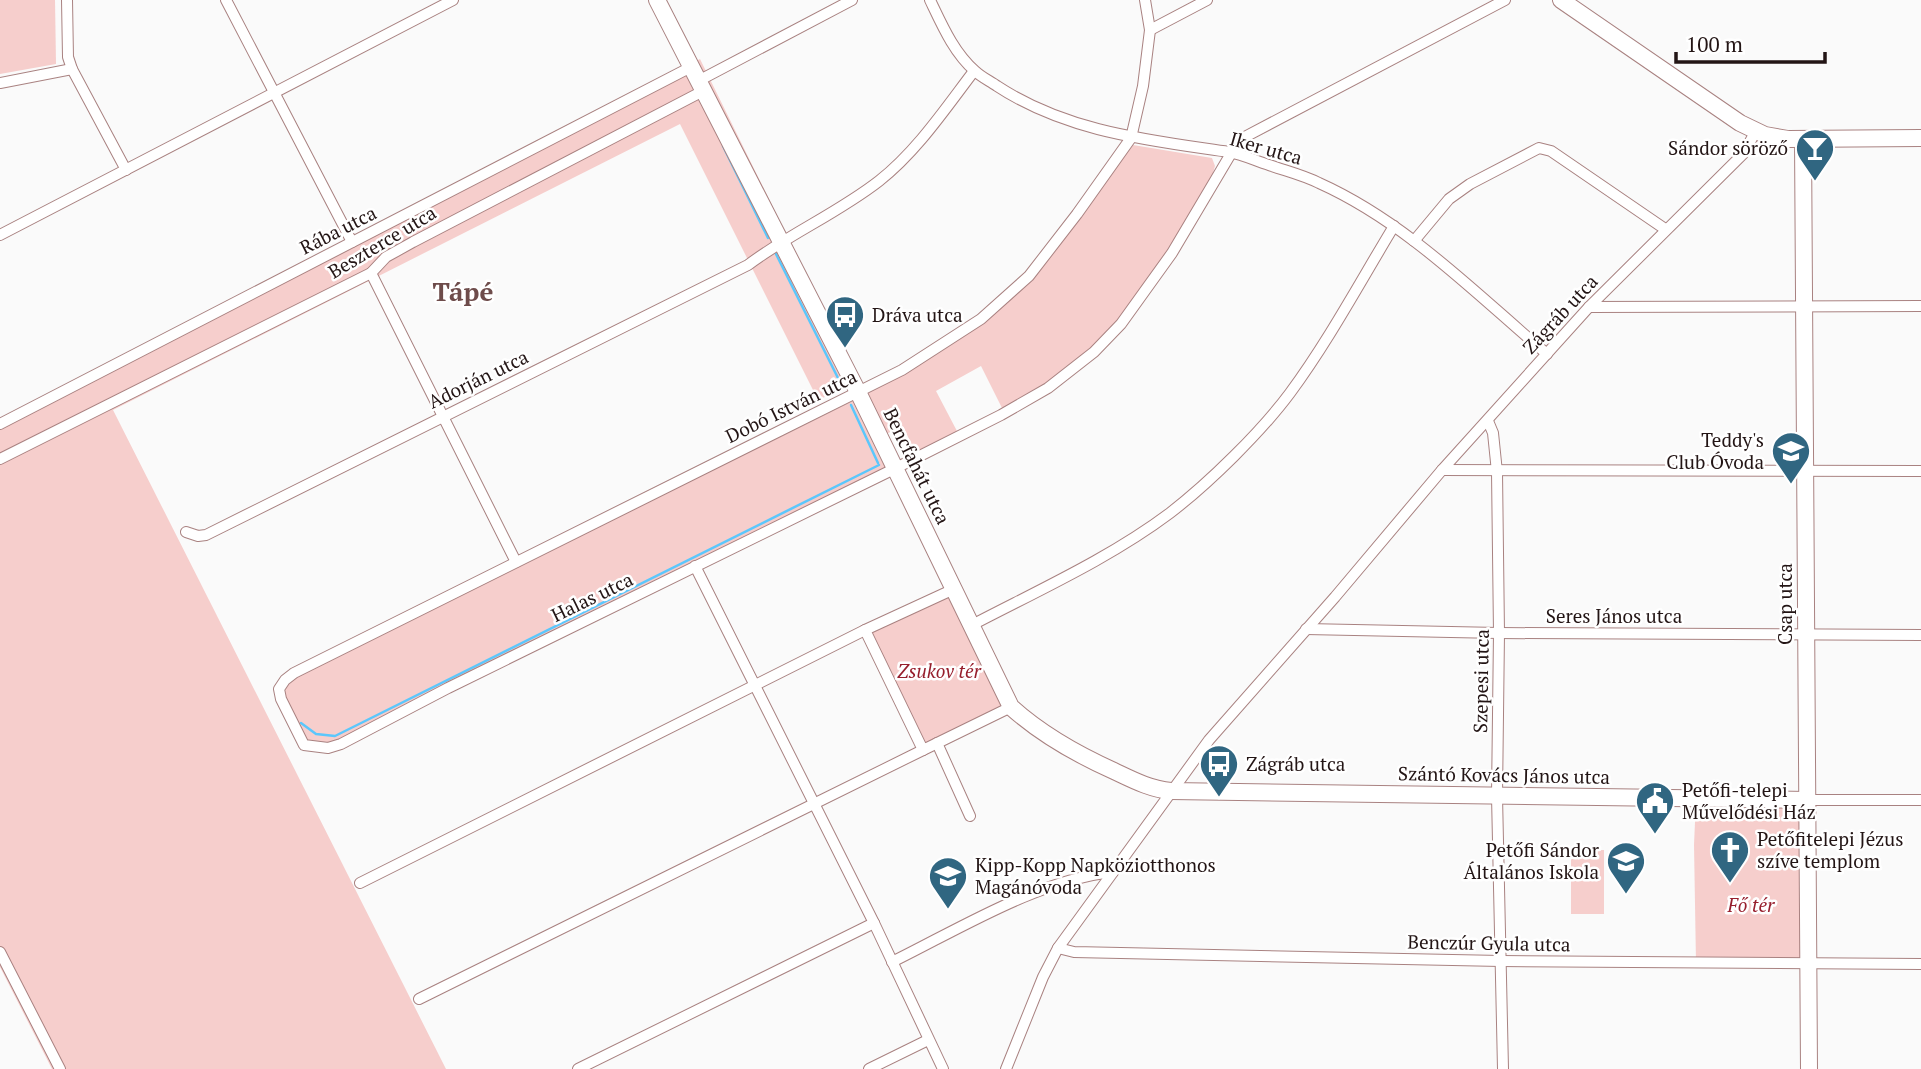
<svg xmlns="http://www.w3.org/2000/svg" width="1921" height="1069" font-family="'PT Serif',serif">
	<style>
		.green { fill: #f6cecc }
		.lines { fill: none; stroke-linecap: round; stroke-linejoin: round }
		.stream { stroke: #5bc7fc; stroke-width: 2.5 }
		.street-casing { stroke: #a98281; stroke-width: 12 }
		.secondary-casing { stroke: #a98281; stroke-width: 18 }
		.street { stroke: #fff; stroke-width: 10 }
		.secondary { stroke: #fff; stroke-width: 16 }
		.labels { text-anchor: middle; stroke-width: 5; stroke-linejoin: round; paint-order: stroke }
		.street-label { font-size: 19px; fill: #231515; stroke: #fff }
		.poi-label { font-size: 19px; fill: #231515; stroke: #fff; text-anchor: start }
		.park-label { font-size: 19px; font-style: italic; fill: #971f2d; stroke: #fff }
		.district-label { font-size: 26px; font-weight: bold; fill: #6e4c4b; stroke: #fff }
	</style>
	<rect width="100%" height="100%" fill="#fafafa"/>
	<g class="green">
		<polygon points="0,0 55,0 56,64 0,74"/>
		<polygon points="700,59 859,382 818,400 680,124 113,410 446,1069 52,1069 0,967 0,419"/>
		<path d="M1133,145L1212,158L1215,166L1211,180C1170,247 1131,321 1067,370C1047,385 1024,396 1002,408L981,366L936,391L958,433L916,454L903,426L884,435L866,393L904,374L951,345L983,321L1032,280Z"/>
		<path d="M854,400L887,468L339,743L309,744L285,697C284,685 290,681 299,674Z"/>
		<polygon points="954,589 1011,707 923,750 865,630"/>
		<polygon points="1696,799 1807,800 1808,965 1696,963 1694,845"/>
		<rect x="1571" y="850" width="33" height="64"/>
	</g>
	<g class="lines">
		<g class="stream">
			<polyline points="723,146 768,238"/>
			<polyline points="775,252 842,386"/>
			<polyline points="851,405 878,463"/>
			<polyline points="301,723 316,734 335,736 879,465"/>
		</g>
		<g class="street-casing">
			<g id="street">
				<polyline points="67,0 68,57 72,69 126,170"/>
				<polyline points="226,0 352,242"/>
				<path d="M930,0C942,25 954,53 975,71C981,77 990,81 997,86C1067,132 1148,140 1229,152C1242,154 1256,161 1269,165C1286,171 1303,175 1319,183C1406,222 1475,293 1547,354"/>
				<polyline points="1145,0 1150,30 1143,86 1131,138 1077,214 1029,276 981,319 902,370 294,673 285,680 279,689 281,699 304,745 328,748 341,744 448,688 894,469 1001,415 1048,388 1094,352 1121,324 1172,253 1239,140 1505,0"/>
				<polyline points="1150,30 1207,0"/>
				<polyline points="700,80 852,0"/>
				<polyline points="0,83 72,69"/>
				<polyline points="0,235 453,0"/>
				<polyline points="1414,241 1449,199 1470,184 1539,148 1551,151 1665,229"/>
				<polyline points="371,273 516,562"/>
				<polyline points="1589,307 1921,306"/>
				<polyline points="1488,421 1493,433 1497,472 1499,633 1497,796 1503,1069"/>
				<polyline points="0,424 693,66"/>
				<polyline points="0,459 371,273 386,257 413,242 705,90"/>
				<polyline points="1442,470 1921,471"/>
				<path d="M186,532L198,536L206,535L748,265C789,234 838,213 879,181C917,151 945,109 974,71"/>
				<polyline points="695,566 874,923 943,1069"/>
				<polyline points="954,589 865,630 923,750 1011,707"/>
				<path d="M972,625C1039,590 1110,558 1170,513C1209,483 1261,432 1290,393C1329,340 1360,282 1394,226"/>
				<polyline points="1306,629 1499,633 1921,635"/>
				<polyline points="937,743 970,816"/>
				<polyline points="1807,800 1921,800"/>
				<polyline points="360,883 865,630"/>
				<polyline points="1058,948 1074,952 1501,961 1921,964"/>
				<polyline points="0,952 60,1069"/>
				<path d="M892,962C961,928 1038,880 1113,872"/>
				<polyline points="419,999 923,750"/>
				<polyline points="578,1069 874,923"/>
				<polyline points="869,1069 928,1040"/>
				<polyline points="1006,1069 1043,977 1058,948 1209,740 1335,597 1442,470 1589,307 1743,154 1756,131"/>
			</g>
		</g>
		<g class="secondary-casing">
			<g id="secondary">
				<path d="M657,0L858,392L1011,707C1042,735 1076,754 1114,771C1133,780 1150,789 1171,791L1807,800"/>
				<polyline points="1561,0 1740,123 1765,135 1788,139 1921,138"/>
				<polyline points="1803,139 1809,1069"/>
			</g>
		</g>
		<use href="#street" class="street"/>
		<use href="#secondary" class="secondary"/>
	</g>
	<defs>
		<g id="bar-pin" transform="scale(2.0125)"><path d="M0 17L-7.5 6A9.5 9.5 0 1 1 7.5 6Z" fill="#306681" stroke="#fff"/><path d="M-6-5H6L.8 .8V4.5H3.5V6h-7V4.5H-.8V.8Z" fill="#fff"/></g>
		<g id="bus-pin" transform="scale(2.0125)"><path d="M0 17L-7.5 6A9.5 9.5 0 1 1 7.5 6Z" fill="#306681" stroke="#fff"/><path d="M-5-6H5V4H4V6H2V4H-2V6H-4V4H-5ZM-3.5-4V0h7V-4ZM-3.5 1.2v1.5H-2V1.2ZM2 1.2v1.5H3.5V1.2Z" fill="#fff"/></g>
		<g id="school-pin" transform="scale(2.0125)"><path d="M0 17L-7.5 6A9.5 9.5 0 1 1 7.5 6Z" fill="#306681" stroke="#fff"/><path d="M0-5L7-2L0 1L-7-2ZM-4 1L0 2.5L4 1V4Q0 6-4 4Z" fill="#fff"/></g>
		<g id="civic-pin" transform="scale(2.0125)"><path d="M0 17L-7.5 6A9.5 9.5 0 1 1 7.5 6Z" fill="#306681" stroke="#fff"/><path d="M-.6-6.5H3V-4.5H.6V-3L4-1V1h2V6H-6V1h2V-1L-.6-3ZM-1.2 2.5V6h2.4V2.5Z" fill="#fff"/></g>
		<g id="church-pin" transform="scale(2.0125)"><path d="M0 17L-7.5 6A9.5 9.5 0 1 1 7.5 6Z" fill="#306681" stroke="#fff"/><path d="M-1.2-6h2.4v3.5h3.3v2.4h-3.3V6h-2.4V-.1h-3.3v-2.4h3.3Z" fill="#fff"/></g>
	</defs>
	<g fill-rule="evenodd">
		<use href="#bar-pin" x="1815" y="148"/>
		<use href="#bus-pin" x="845" y="315"/>
		<use href="#school-pin" x="1791" y="451"/>
		<use href="#bus-pin" x="1219" y="764"/>
		<use href="#civic-pin" x="1655" y="801"/>
		<use href="#church-pin" x="1730" y="850"/>
		<use href="#school-pin" x="1626" y="861"/>
		<use href="#school-pin" x="948" y="876"/>
	</g>
	<g class="labels">
		<g class="street-label">
			<text transform="translate(1266 148) rotate(16)" y="7">Iker utca</text>
			<text transform="translate(338 230) rotate(-27)" y="7">Rába utca</text>
			<text transform="translate(382 242) rotate(-31)" y="7">Beszterce utca</text>
			<text transform="translate(1560 314) rotate(-47)" y="7">Zágráb utca</text>
			<text transform="translate(478 379) rotate(-26)" y="7">Adorján utca</text>
			<text transform="translate(791 406) rotate(-26)" y="7">Dobó István utca</text>
			<text transform="translate(917 466) rotate(64)" y="7">Bencfahát utca</text>
			<text transform="translate(592 597) rotate(-26)" y="7">Halas utca</text>
			<text transform="translate(1785 604) rotate(-90)" y="7">Csap utca</text>
			<text x="1614" y="623">Seres János utca</text>
			<text transform="translate(1481 681) rotate(-89)" y="7">Szepesi utca</text>
			<text transform="translate(1504 775) rotate(1)" y="7">Szántó Kovács János utca</text>
			<text transform="translate(1489 943) rotate(1)" y="7">Benczúr Gyula utca</text>
		</g>
		<g class="poi-label">
			<text x="1788" y="155" text-anchor="end">Sándor söröző</text>
			<text x="872" y="322">Dráva utca</text>
			<text x="1764" y="447" text-anchor="end">Teddy's<tspan x="1764" dy="22">Club Óvoda</tspan></text>
			<text x="1246" y="771">Zágráb utca</text>
			<text x="1682" y="797">Petőfi-telepi<tspan x="1682" dy="22">Művelődési Ház</tspan></text>
			<text x="1757" y="846">Petőfitelepi Jézus<tspan x="1757" dy="22">szíve templom</tspan></text>
			<text x="1599" y="857" text-anchor="end">Petőfi Sándor<tspan x="1599" dy="22">Általános Iskola</tspan></text>
			<text x="975" y="872">Kipp-Kopp Napköziotthonos<tspan x="975" dy="22">Magánóvoda</tspan></text>
		</g>
		<g class="park-label">
			<text x="939" y="678">Zsukov tér</text>
			<text x="1751" y="912">Fő tér</text>
		</g>
		<g class="district-label">
			<text x="463" y="301">Tápé</text>
		</g>
	</g>
	<path d="M1676 52v10h149v-10" fill="none" stroke="#231515" stroke-width="3.5"/>
	<text x="1686" y="52" font-size="21" fill="#231515" stroke="#ffffff" stroke-width="5" paint-order="stroke">100 m</text>
</svg>
